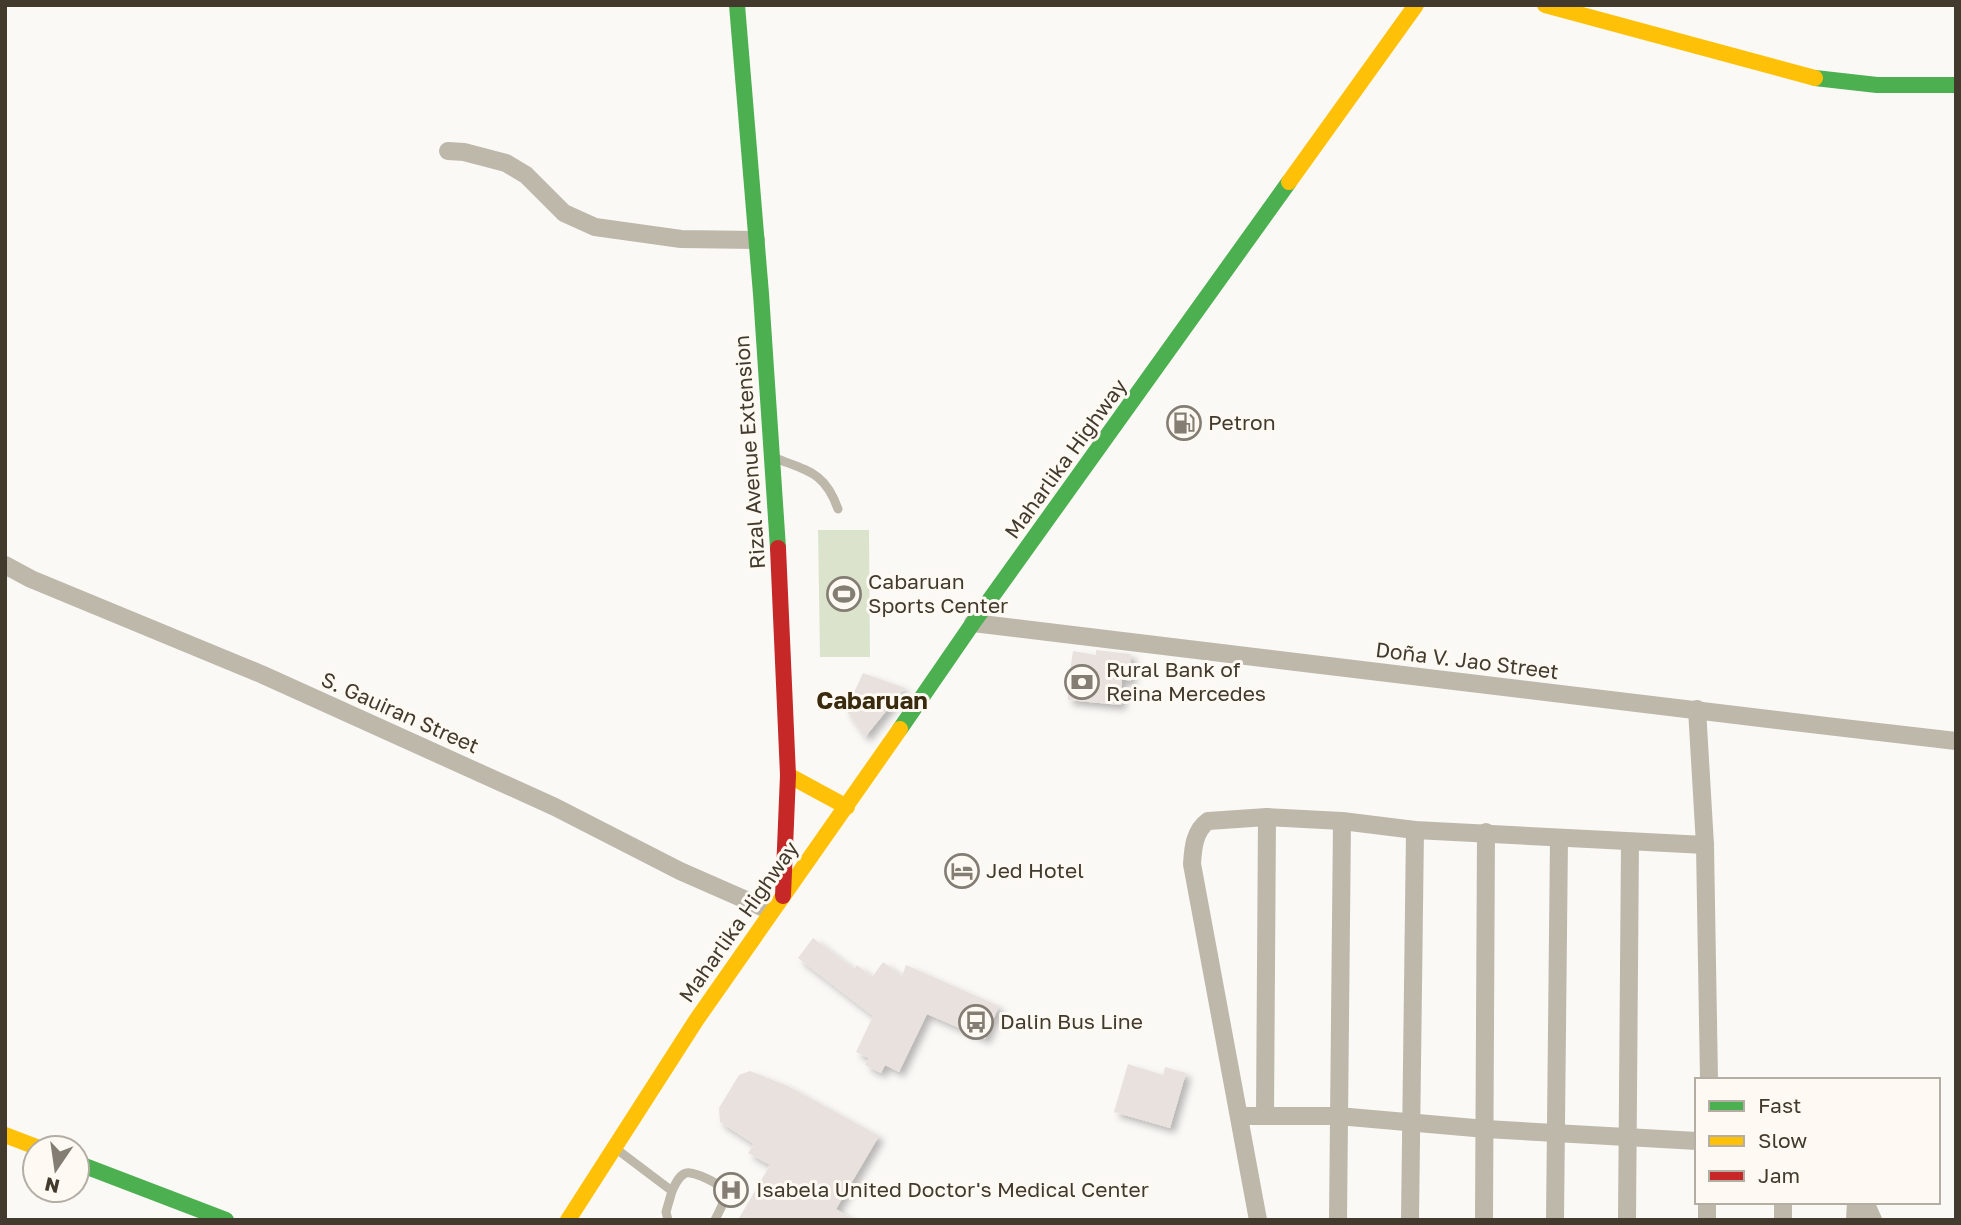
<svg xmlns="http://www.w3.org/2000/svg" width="1961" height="1225" font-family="'Golos Text',sans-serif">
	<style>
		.green { fill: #dbe3cc }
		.building { fill: #e8e1de; filter: url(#shadow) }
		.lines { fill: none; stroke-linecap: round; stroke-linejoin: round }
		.lane { stroke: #beb8ab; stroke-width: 9 }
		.street { stroke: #beb8ab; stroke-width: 18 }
		.fast { stroke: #4caf50; stroke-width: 16 }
		.slow { stroke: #ffc107; stroke-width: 16 }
		.jam { stroke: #c62828; stroke-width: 16 }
		.labels { text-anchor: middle; stroke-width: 6; stroke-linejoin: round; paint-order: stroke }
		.poi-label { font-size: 21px; fill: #423a2d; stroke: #fefaf3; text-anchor: start }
		.street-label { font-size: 21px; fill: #423a2d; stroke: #fefaf3 }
		.quarter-label { font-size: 24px; font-weight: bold; fill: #3a2b0e; stroke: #fefaf3 }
	</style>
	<defs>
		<filter id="shadow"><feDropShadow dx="5" dy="5" stdDeviation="3.5" flood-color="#0004"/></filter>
	</defs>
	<rect width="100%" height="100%" fill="#fbf9f6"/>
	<polygon class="green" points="818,530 869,530 870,657 820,657"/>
	<g class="building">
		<polygon points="1096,650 1131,654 1131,681 1122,679 1121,705 1068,700 1068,685 1073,651 1096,655"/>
		<polygon points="863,673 905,688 865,737 846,710"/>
		<polygon points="813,938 854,969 857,965 872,977 883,962 902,976 906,965 999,1006 985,1039 927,1014 899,1072 885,1065 881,1073 865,1065 869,1058 856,1052 873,1016 798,958"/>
		<polygon points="1128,1064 1163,1075 1165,1067 1186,1073 1170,1128 1114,1112"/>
		<polygon points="750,1071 788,1086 879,1136 836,1209 854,1220 738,1220 770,1165 748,1153 754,1144 720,1122 719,1108 739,1075"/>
	</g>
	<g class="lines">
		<g class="lane">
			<path d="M775,458C808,471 825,472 838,509"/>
			<polyline points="619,1151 672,1191 666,1212 668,1220"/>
			<path d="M672,1191C675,1185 678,1176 686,1173C693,1171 723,1184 725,1193C726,1201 718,1213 715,1220"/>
		</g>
		<g class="street">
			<polyline points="448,151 464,152 506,163 526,175 564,213 595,227 681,239 756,240"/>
			<polyline points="5,565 31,579 261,674 555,807 680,871 771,911"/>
			<path d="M973,623C1300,664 1628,703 1956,741"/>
			<polyline points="1697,709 1705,845 1709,1080"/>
			<polyline points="1241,1116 1338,1116 1486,1129 1697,1141"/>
			<polyline points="1265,1116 1267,817"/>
			<polyline points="1783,1202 1783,1220"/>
			<polyline points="1865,1202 1873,1220"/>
			<path d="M1258,1220L1192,864C1193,849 1194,831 1208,821L1267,817L1342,821L1415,830L1705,845"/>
			<polyline points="1338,1220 1342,821"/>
			<polyline points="1410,1220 1415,830"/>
			<polyline points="1484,1220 1486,832"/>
			<polyline points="1555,1220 1559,838"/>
			<polyline points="1627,1220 1630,842"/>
			<polyline points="1707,1220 1707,1202"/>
			<polyline points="1855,1220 1856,1202"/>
		</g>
		<g class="fast">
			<polyline points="737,5 761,294 778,548"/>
			<polyline points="1815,78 1877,85 1956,85"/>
			<polyline points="900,729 973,623 1289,182"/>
			<polyline points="77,1163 226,1220"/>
		</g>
		<g class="slow">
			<polyline points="1545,5 1815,78"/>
			<polyline points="1289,182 1416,5"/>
			<polyline points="788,775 847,807"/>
			<polyline points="5,1135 39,1148"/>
			<polyline points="568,1220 697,1019 900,729"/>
		</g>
		<polyline class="jam" points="778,548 788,775 783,896"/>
	</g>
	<defs>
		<g id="fuel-ring" transform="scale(1.75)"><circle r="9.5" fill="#fefaf3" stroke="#837d73" stroke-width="1.5"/><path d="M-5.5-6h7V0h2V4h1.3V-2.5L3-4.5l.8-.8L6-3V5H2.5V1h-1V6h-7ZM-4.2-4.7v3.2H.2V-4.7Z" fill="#837d73"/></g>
		<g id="stadium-ring" transform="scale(1.75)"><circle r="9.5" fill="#fefaf3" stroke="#837d73" stroke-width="1.5"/><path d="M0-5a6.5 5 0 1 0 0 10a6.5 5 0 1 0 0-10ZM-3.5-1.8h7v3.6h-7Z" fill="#837d73"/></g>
		<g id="bank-ring" transform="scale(1.75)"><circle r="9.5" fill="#fefaf3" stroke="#837d73" stroke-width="1.5"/><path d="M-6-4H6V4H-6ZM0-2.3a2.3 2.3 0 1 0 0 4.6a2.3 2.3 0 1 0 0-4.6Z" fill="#837d73"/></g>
		<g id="hotel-ring" transform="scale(1.75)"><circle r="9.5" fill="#fefaf3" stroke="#837d73" stroke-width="1.5"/><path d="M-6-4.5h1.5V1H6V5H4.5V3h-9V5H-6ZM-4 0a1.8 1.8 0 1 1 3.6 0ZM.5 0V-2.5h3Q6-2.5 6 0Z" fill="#837d73"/></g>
		<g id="bus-ring" transform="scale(1.75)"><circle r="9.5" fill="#fefaf3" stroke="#837d73" stroke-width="1.5"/><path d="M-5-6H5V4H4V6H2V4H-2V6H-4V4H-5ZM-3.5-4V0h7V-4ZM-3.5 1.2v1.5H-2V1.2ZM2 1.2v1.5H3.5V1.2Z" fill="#837d73"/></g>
		<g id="hospital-ring" transform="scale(1.75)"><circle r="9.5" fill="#fefaf3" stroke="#837d73" stroke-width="1.5"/><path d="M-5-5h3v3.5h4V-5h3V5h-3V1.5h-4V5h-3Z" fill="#837d73"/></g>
	</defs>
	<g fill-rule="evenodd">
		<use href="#fuel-ring" x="1184" y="423"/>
		<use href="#stadium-ring" x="844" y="594"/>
		<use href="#bank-ring" x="1082" y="682"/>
		<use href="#hotel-ring" x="962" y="871"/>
		<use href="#bus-ring" x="976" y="1022"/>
		<use href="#hospital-ring" x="731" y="1190"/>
	</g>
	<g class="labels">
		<g class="poi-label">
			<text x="1208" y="430">Petron</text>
			<text x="868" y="589">Cabaruan<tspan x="868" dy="24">Sports Center</tspan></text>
			<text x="1106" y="677">Rural Bank of<tspan x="1106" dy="24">Reina Mercedes</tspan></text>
			<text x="986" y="878">Jed Hotel</text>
			<text x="1000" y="1029">Dalin Bus Line</text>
			<text x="756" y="1197">Isabela United Doctor's Medical Center</text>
		</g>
		<g class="street-label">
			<text transform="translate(750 452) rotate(-94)" y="7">Rizal Avenue Extension</text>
			<text transform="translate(1066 459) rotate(-54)" y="7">Maharlika Highway</text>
			<text transform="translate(1467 661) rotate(7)" y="7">Doña V. Jao Street</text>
			<text transform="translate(400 713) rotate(24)" y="7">S. Gauiran Street</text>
			<text transform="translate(739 922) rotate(-55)" y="7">Maharlika Highway</text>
		</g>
		<g class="quarter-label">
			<text x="872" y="709">Cabaruan</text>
		</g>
	</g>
	<rect width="1961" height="1225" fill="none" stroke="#423a2d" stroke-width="14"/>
	<rect x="1695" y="1078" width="245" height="126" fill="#fefaf3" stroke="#b3ada4" stroke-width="2"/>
	<rect x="1709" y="1101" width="35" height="10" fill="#4caf50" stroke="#b3ada4" stroke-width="2"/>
	<text x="1758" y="1113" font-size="21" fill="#423a2d">Fast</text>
	<rect x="1709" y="1136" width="35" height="10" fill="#ffc107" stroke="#b3ada4" stroke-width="2"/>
	<text x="1758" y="1148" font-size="21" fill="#423a2d">Slow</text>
	<rect x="1709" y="1171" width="35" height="10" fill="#c62828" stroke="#b3ada4" stroke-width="2"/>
	<text x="1758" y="1183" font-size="21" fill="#423a2d">Jam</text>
	<g transform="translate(56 1169) rotate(193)"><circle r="33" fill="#fefaf3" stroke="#b3ada4" stroke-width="2"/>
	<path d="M0-5L12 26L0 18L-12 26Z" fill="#837d73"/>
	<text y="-10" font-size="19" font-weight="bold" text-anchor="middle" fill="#423a2d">N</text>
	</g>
</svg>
